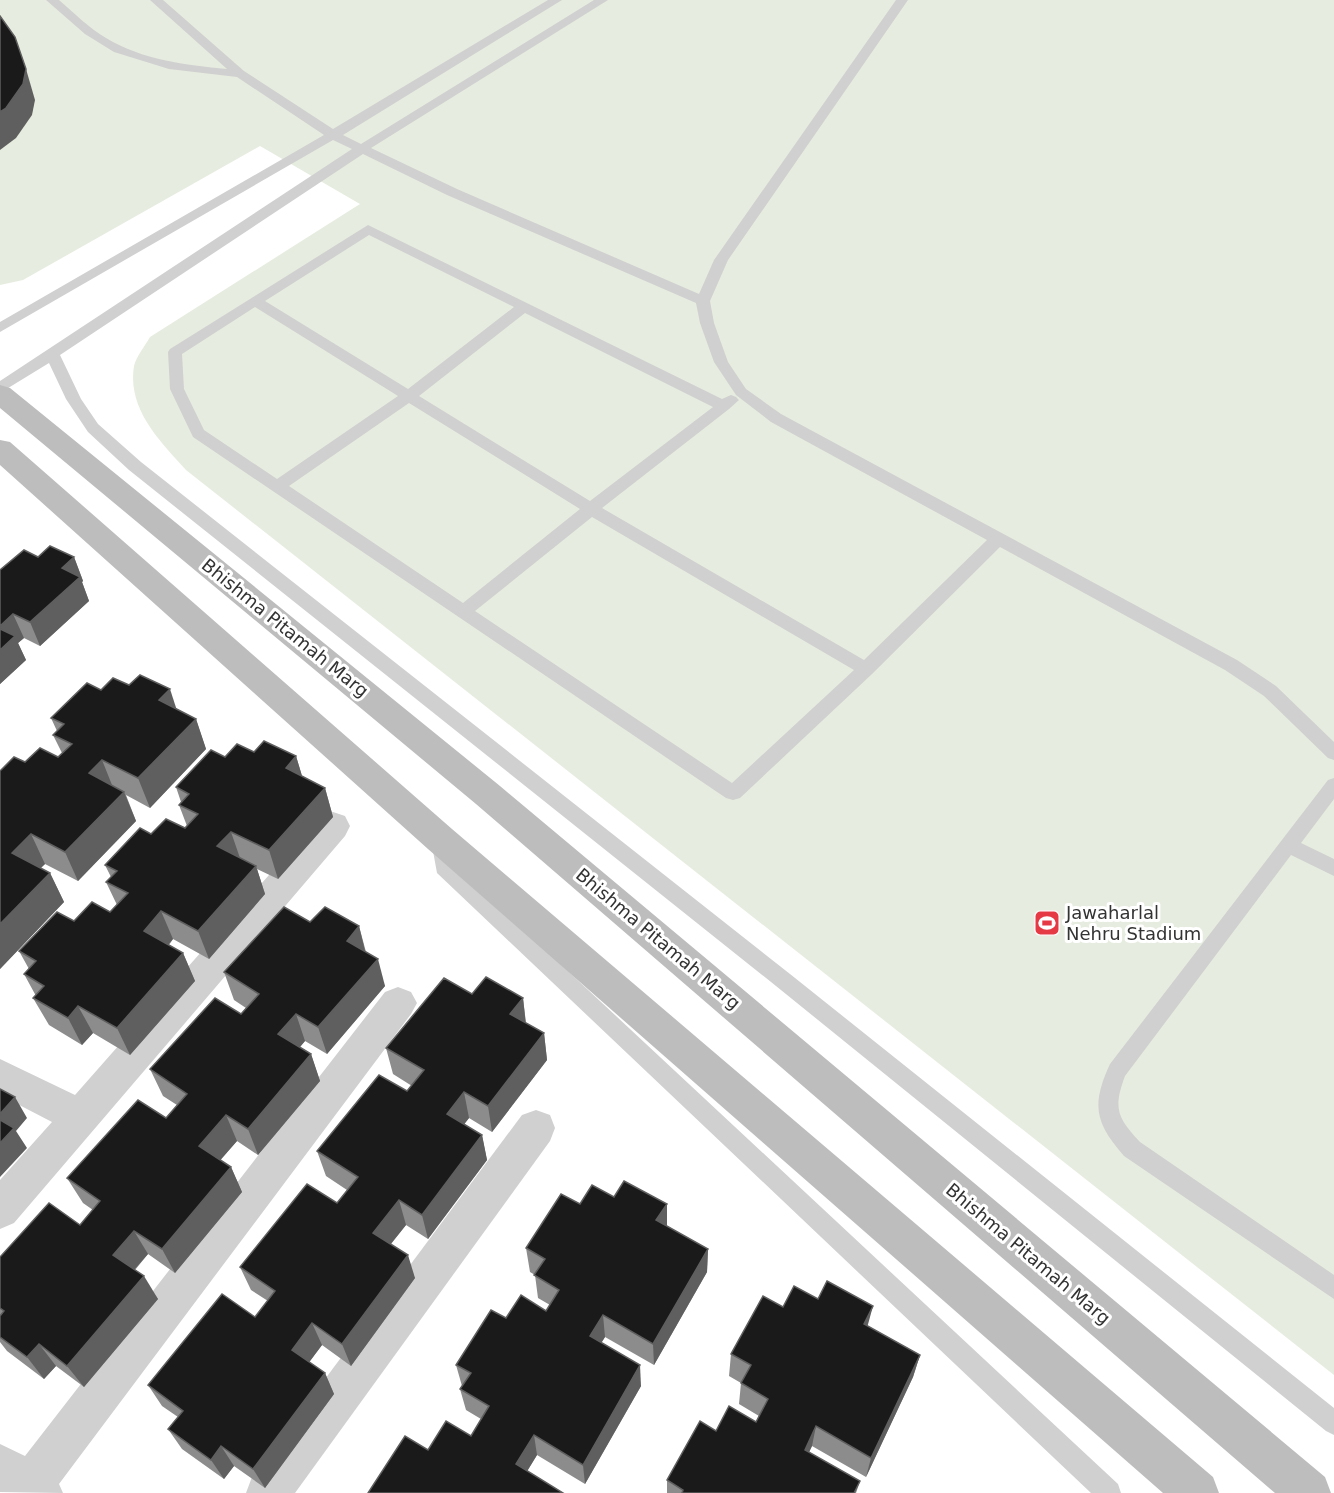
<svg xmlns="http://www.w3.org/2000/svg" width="1334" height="1493" font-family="'DejaVu Sans',sans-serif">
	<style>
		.green { fill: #e6ecdf }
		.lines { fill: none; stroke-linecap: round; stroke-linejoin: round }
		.service { fill: #d0d0d0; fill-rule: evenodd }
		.minor { fill: #d0d0d0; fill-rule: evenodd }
		.secondary { fill: #bdbdbd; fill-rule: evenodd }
		.wall { fill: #8c8c8c }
		.shaded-wall { fill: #5f5f5f }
		.building { fill: #1a1a1a; stroke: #5f5f5f; stroke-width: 1.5 }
		.labels { text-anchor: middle; stroke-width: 6; stroke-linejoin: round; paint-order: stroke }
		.street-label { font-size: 18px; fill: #333; stroke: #fff }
		.poi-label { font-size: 18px; fill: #333; stroke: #fff; text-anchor: start }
	</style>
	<rect width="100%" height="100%" fill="#fff"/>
	<path class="green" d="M0,0H1334V1375L186,470C160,441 127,409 134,366C136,357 145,346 150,337L360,204L260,146L23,280L0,285Z"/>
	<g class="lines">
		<g class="service">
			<path d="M46,0H59C74,13 89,28 106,38C143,60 185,65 227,69L150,0H163L244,71L333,129L548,0H562L343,135L361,144L594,0H608L371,148L457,189L699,294L714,260L896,0H908L728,260L710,301L714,323L728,362L746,389L781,414L1237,660L1276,686L1334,742V760L1328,758L1264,696L1225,670L1000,547L872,674L740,798L733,800L726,798L193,437L170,389L168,352L170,349L368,225L722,399L731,395L736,397L739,400L729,409L602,508L864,660L987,540L771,422L736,395L714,362L700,323L696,303L447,195L363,154L60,355L81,399L98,424L141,462L790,974L1334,1408V1435L1326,1431L776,986L129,470L88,432L66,399L49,363L0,393V381L352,149L333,140L0,332V322L324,135L237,77L169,69L114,52L85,34ZM369,235L514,307L408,389L265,301ZM255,307L398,396L277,479L204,430L184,389L182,354ZM525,313L713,407L590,501L419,396ZM409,403L580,509L463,603L289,486ZM592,517L854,670L732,783L475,611Z"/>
			<path d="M1334,778V799L1301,843L1334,859V876L1291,855L1125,1076C1113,1108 1117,1118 1140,1142L1334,1275V1299L1124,1156C1095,1123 1091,1105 1110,1064L1328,780Z"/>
			<polygon points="440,832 447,835 453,864 1118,1484 1121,1493 1091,1493 437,873 431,840 433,835"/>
		</g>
		<g class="minor">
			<polygon points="333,812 345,816 350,826 345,836 14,1223 0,1229 0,1180 52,1122 0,1095 0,1059 75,1095 321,816"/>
			<polygon points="398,987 411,992 417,1003 411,1014 59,1484 63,1493 0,1492 0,1444 25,1456 385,992"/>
			<polygon points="536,1110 550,1115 555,1128 550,1141 295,1493 246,1493 252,1477 522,1115"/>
		</g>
		<g class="secondary">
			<polygon points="0,385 10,388 500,786 1325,1477 1331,1493 1275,1493 476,804 0,408"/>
			<polygon points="0,440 10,442 452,829 1213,1477 1219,1493 1163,1493 428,849 0,465"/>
		</g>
	</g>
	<g class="wall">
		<polygon points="38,557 74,557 83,581 82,582 89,601 40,646 24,638 18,643 26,660 0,684 0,570"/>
		<polygon points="101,690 177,709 196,719 206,749 150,808 126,795 136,821 78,881 45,864 40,868 50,873 64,902 0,969 0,771 25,762 58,757 62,753 53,735 57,731 51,718"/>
		<polygon points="254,752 296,756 302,776 325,788 333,817 278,879 257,869 265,894 209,959 173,939 169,945 183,953 195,981 130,1055 93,1033 82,1045 49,1025 33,998 36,996 24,974 29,969 19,951 74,921 110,912 117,905 106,882 111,877 105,865 151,834 185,828 187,826 179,805 181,802 176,787 225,757"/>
		<polygon points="310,922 359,926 366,952 385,986 327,1054 305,1041 300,1047 311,1054 320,1081 258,1155 237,1141 220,1160 231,1167 242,1192 175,1273 148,1254 135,1270 158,1299 84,1387 56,1366 44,1379 7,1351 0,1342 0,1257 80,1225 93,1210 83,1203 67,1178 166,1118 177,1105 163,1096 150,1069 241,1014 246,1008 234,1000 224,972"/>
		<polygon points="472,994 523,998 526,1023 544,1033 547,1060 492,1132 469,1118 464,1124 482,1135 487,1160 428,1239 406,1225 391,1244 415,1278 351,1366 322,1345 309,1362 325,1373 334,1394 265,1488 234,1466 224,1479 182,1449 168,1429 178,1417 162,1406 148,1385 255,1317 268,1301 251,1290 240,1267 337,1203 347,1190 326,1176 317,1151 407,1091 412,1086 393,1074 386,1048"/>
		<polygon points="614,1197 667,1204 667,1226 708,1249 707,1272 654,1365 605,1337 601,1343 641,1386 585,1484 537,1455 527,1471 428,1450 471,1436 481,1419 466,1410 460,1389 462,1386 456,1365 506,1318 546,1311 550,1305 538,1298 535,1275 530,1272 526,1248 580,1204"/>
		<polygon points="783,1307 868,1326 920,1355 913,1377 866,1477 812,1446 809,1452 860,1481 856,1493 667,1493 667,1480 716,1431 756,1422 759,1416 739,1404 741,1383 729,1376 731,1354"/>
	</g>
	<g class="shaded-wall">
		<polygon points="26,69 35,100 32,115 16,138 0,150 0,112"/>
		<polygon points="74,557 83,581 82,582 89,601 40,646 30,622 62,568"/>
		<polygon points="13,614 24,638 18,643 26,660 0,684 0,626"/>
		<polygon points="170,689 180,720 159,700"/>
		<polygon points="196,719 206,749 150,808 138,778"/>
		<polygon points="296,756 305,786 286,768"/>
		<polygon points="102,760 114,790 89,773"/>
		<polygon points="325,788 333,817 278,879 269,850"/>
		<polygon points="124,792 136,821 78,881 65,852"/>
		<polygon points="231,832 241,861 217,846"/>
		<polygon points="31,834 45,864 27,882 12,853"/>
		<polygon points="256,866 265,894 209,959 198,931"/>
		<polygon points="50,873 64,902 0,969 0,924"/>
		<polygon points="161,911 173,939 156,959 144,931"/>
		<polygon points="359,926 366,955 347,941"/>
		<polygon points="183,953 195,981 130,1055 117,1028"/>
		<polygon points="378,959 385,986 327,1054 318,1027"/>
		<polygon points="523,998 526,1026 510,1014"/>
		<polygon points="78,1006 93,1033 82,1045 68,1018"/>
		<polygon points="296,1014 305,1041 288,1061 278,1034"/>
		<polygon points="544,1033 547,1060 492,1132 488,1106"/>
		<polygon points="311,1054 320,1081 258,1155 248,1129"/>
		<polygon points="464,1092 469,1118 453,1139 447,1114"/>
		<polygon points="15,1097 27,1118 16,1131 27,1148 0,1177 0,1114"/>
		<polygon points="226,1115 237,1141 211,1171 199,1146"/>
		<polygon points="482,1135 487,1160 428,1239 422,1215"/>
		<polygon points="231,1167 242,1192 175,1273 162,1249"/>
		<polygon points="399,1200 406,1225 381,1256 373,1233"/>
		<polygon points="667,1204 667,1228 656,1220"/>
		<polygon points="134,1231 148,1254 127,1278 113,1255"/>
		<polygon points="708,1249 707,1272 654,1365 653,1344"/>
		<polygon points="408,1255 415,1278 351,1366 342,1344"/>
		<polygon points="144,1276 158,1299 84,1387 67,1366"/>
		<polygon points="873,1306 867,1328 864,1324"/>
		<polygon points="603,1315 605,1337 592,1358 590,1336"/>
		<polygon points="312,1323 322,1345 302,1372 292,1350"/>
		<polygon points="39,1344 56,1366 44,1379 27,1357"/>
		<polygon points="920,1355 913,1377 866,1477 871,1458"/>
		<polygon points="640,1365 641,1386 585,1484 583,1465"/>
		<polygon points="325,1373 334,1394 265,1488 253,1469"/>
		<polygon points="816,1426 812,1446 801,1469 805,1450"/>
		<polygon points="534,1435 537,1455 520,1483 516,1464"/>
		<polygon points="221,1446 234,1466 224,1479 211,1460"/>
	</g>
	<g class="building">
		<polygon points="0,16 15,37 26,69 23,84 6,108 0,112"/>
		<polygon points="50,546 74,557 62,568 80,577 30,622 13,614 0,626 0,570 24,550 38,557"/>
		<polygon points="0,629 15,636 0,650"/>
		<polygon points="140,675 170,689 159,700 196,719 138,778 102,760 89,773 124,792 65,852 31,834 12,853 50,873 0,924 0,771 14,757 25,762 40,748 58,757 72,744 53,735 64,724 51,718 87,683 101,690 113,678 129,685"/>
		<polygon points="264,741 296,756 286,768 325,788 269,850 231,832 217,846 256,866 198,931 161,911 144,931 183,953 117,1028 78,1006 68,1018 33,998 44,986 24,974 36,961 19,951 57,912 74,921 92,902 110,912 128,893 106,882 117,871 105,865 140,828 151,834 166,819 185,828 198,814 179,805 189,794 176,787 211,750 225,757 237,744 254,752"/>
		<polygon points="284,907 310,922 325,907 359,926 347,941 378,959 318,1027 296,1014 278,1034 311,1054 248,1129 226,1115 199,1146 231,1167 162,1249 134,1231 113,1255 144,1276 67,1366 39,1344 27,1357 0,1337 0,1316 4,1311 0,1308 0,1257 49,1203 80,1225 100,1201 67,1178 138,1100 166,1118 187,1094 150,1069 215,998 241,1014 259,994 224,972"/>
		<polygon points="486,977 523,998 510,1014 544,1033 488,1106 464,1092 447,1114 482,1135 422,1215 399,1200 373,1233 408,1255 342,1344 312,1323 292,1350 325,1373 253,1469 221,1446 211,1460 168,1429 183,1411 148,1385 222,1294 255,1317 275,1291 240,1267 307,1184 337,1203 358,1177 317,1151 379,1075 407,1091 424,1070 386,1048 444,978 472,994"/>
		<polygon points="0,1089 15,1097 0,1114"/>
		<polygon points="0,1120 14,1128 0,1143"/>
		<polygon points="624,1181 667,1204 656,1220 708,1249 653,1344 603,1315 590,1336 640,1365 583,1465 534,1435 516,1464 563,1493 368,1493 405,1436 428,1450 446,1421 471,1436 489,1406 460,1389 471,1373 456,1365 491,1310 506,1318 521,1295 546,1311 559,1290 534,1275 545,1259 526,1248 561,1194 580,1204 592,1185 614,1197"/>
		<polygon points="827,1281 873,1306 864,1324 920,1355 871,1458 816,1426 805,1450 860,1481 854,1493 682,1493 683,1490 667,1480 700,1421 716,1431 729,1406 756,1422 768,1399 741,1383 751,1365 731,1354 763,1296 783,1307 794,1286 818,1299"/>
	</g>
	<defs>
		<g id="stadium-square" transform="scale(1.35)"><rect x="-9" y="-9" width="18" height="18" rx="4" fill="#e63946" stroke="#fff"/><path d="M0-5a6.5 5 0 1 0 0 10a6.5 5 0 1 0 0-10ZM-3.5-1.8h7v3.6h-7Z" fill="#fff"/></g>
	</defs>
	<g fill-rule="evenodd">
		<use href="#stadium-square" x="1047" y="923"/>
	</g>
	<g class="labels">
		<g class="street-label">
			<text transform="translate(285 628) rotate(39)" y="6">Bhishma Pitamah Marg</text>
			<text transform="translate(658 939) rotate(40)" y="6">Bhishma Pitamah Marg</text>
			<text transform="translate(1028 1254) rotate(40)" y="6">Bhishma Pitamah Marg</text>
		</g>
		<g class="poi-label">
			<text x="1066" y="919">Jawaharlal<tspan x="1066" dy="21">Nehru Stadium</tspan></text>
		</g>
	</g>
</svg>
